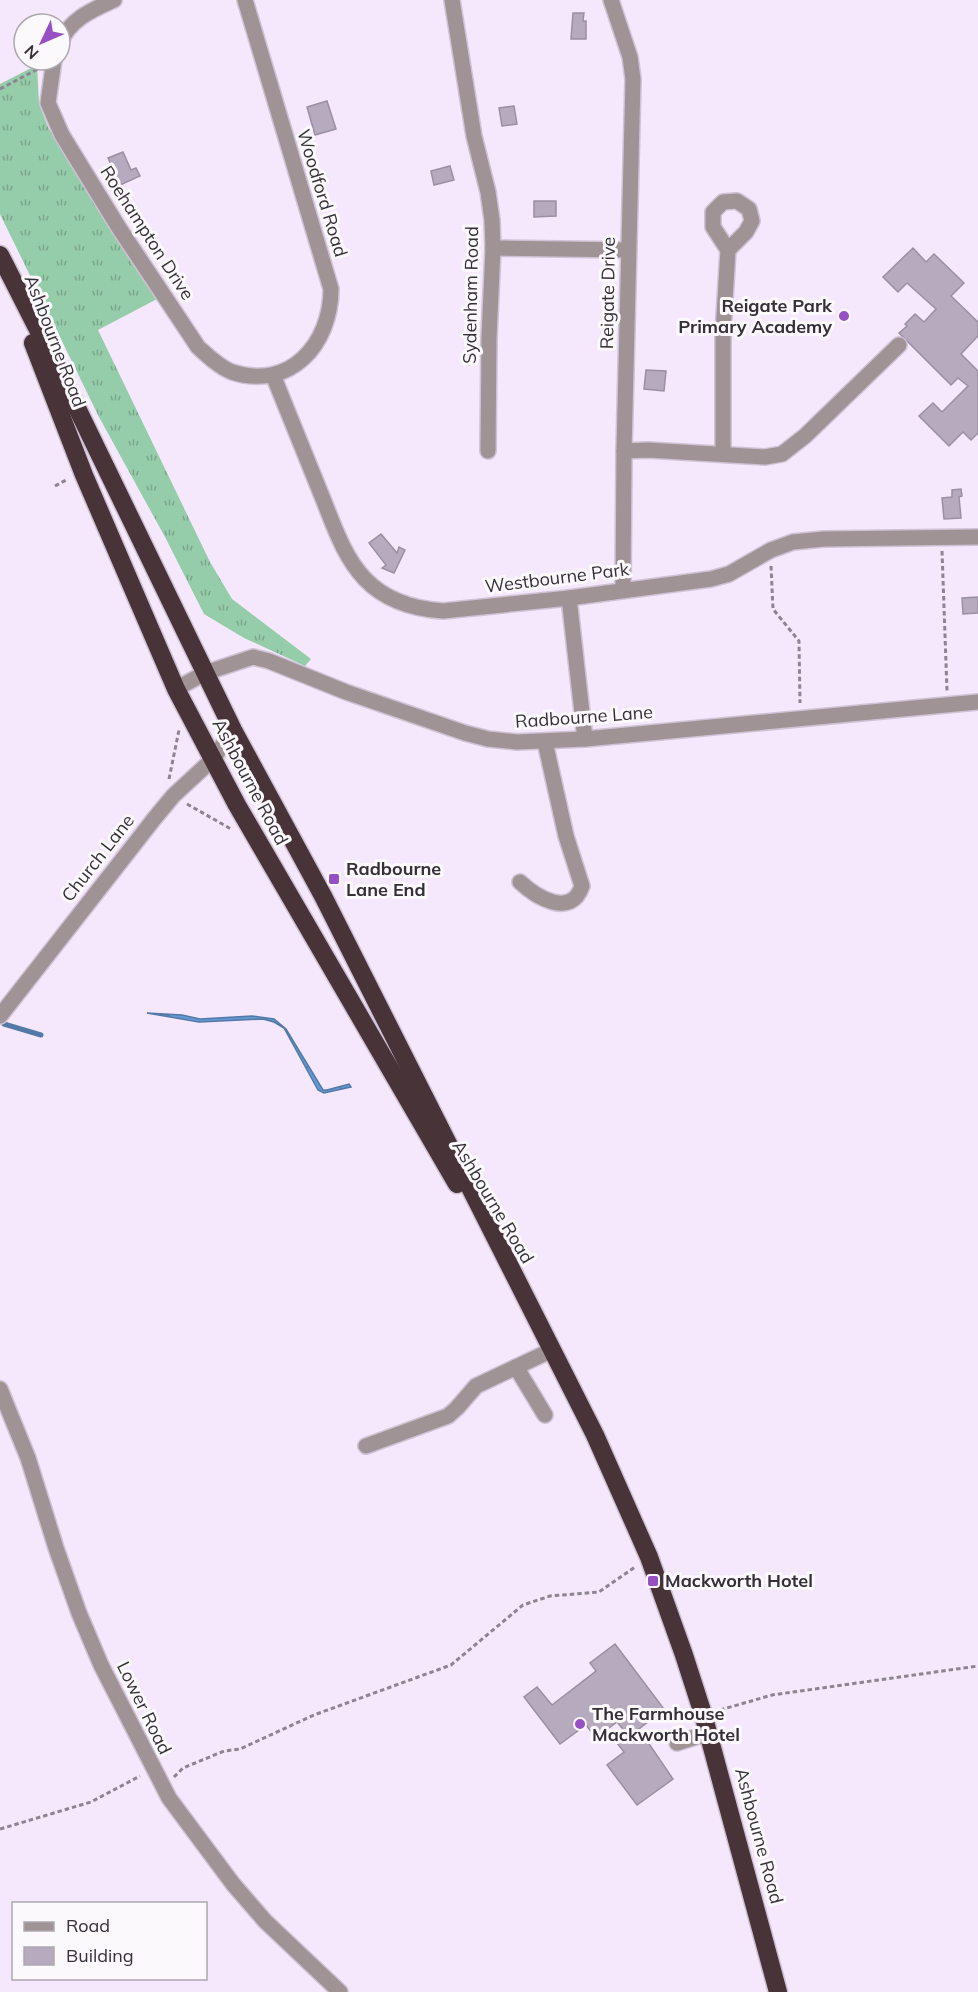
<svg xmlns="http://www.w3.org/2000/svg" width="978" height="1992" font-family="Mulish,sans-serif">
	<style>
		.grass { fill: url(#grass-tufts) }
		.water { fill: url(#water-ripples); stroke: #5379a6; stroke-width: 1.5 }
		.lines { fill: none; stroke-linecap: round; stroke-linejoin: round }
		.stream { stroke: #5379a6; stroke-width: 5 }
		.building { fill: #b5aabe; stroke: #9a8fa3; stroke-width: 1.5 }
		.minor-casing { stroke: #cfc2d5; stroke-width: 18 }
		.highway-casing { stroke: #cfc2d5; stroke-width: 21 }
		.path { stroke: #8d8492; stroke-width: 3; stroke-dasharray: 4.5 3; stroke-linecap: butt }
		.minor { stroke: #9f9396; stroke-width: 15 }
		.highway { stroke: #483339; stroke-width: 18 }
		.poi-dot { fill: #9650c4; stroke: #fcf9fd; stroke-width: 2 }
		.labels { text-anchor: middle; stroke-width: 6; stroke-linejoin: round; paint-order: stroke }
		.street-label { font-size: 18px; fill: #352f38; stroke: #fcf9fd }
		.poi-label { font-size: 18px; font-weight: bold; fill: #352f38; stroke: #fcf9fd; text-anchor: start }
	</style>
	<defs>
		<pattern id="grass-tufts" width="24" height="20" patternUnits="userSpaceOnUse" patternTransform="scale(1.5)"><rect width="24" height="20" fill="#95cca9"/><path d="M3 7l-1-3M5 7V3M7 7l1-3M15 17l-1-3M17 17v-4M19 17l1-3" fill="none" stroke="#7aa68b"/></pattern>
		<pattern id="water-ripples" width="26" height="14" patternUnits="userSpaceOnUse" patternTransform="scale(1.5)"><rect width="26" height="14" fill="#6099d5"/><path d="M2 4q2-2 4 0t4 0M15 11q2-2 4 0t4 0" fill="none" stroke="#507dae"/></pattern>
	</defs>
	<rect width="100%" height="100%" fill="#f5e7fc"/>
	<polygon class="grass" points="37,65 39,104 48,127 157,299 98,330 210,562 232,599 311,659 305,666 244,638 204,614 165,537 99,417 0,214 0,84"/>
	<polygon class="water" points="147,1013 182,1015 200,1019 252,1016 274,1019 286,1029 323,1090 327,1090 349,1084 351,1087 324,1093 318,1090 284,1028 274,1022 263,1019 199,1022"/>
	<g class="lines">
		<polyline class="stream" points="4,1024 41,1035"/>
	</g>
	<g class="building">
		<polygon points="573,13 584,13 583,21 586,21 586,39 571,39"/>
		<polygon points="327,101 336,129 315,135 307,107"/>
		<polygon points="514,106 517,124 502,126 499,108"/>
		<polygon points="123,152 131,170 136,168 140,176 120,185 108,158"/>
		<polygon points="450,166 454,180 434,185 431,171"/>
		<polygon points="534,201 556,201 556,216 534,217"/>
		<polygon points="913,248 926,262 934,254 964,283 951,296 978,322 978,336 961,354 978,371 978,433 971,440 963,432 949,446 919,416 933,403 942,412 968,386 958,378 951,385 899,333 907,326 905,324 915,314 924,322 936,309 907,283 898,292 883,277"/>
		<polygon points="646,370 666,371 664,391 644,389"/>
		<polygon points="961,489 962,496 959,497 961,518 944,519 942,498 952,497 952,490"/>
		<polygon points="381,534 397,553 399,547 405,550 394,573 382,568 386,565 369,543"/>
		<polygon points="978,597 978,613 963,614 962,598"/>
		<polygon points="615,1644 664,1709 639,1729 673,1779 637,1805 607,1765 624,1752 617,1743 627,1734 617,1722 596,1738 586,1725 560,1744 524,1697 537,1687 552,1705 596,1671 590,1663"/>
	</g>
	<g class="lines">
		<g class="minor-casing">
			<g id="minor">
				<polyline points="452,0 474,136 488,192 492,220 493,248 489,338 488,451"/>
				<polyline points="611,0 630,57 633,79 624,451 623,590"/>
				<path d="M60,43C70,19 92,10 114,0"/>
				<path d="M54,60L48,103L62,135L119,228L198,347C208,356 219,367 232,372C290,391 331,344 331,289L245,0"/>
				<polyline points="493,248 628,250"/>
				<path d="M273,375C289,414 305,454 321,494C333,523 343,556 365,579C386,601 413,609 443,611L569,598L711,579L729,574L771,550L793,542L824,539L978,537"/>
				<polyline points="624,451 648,450 765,457 782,454 805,436 899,345"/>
				<polyline points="723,454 723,333 728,250 746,232 752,221 749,209 737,201 723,202 713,212 713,227 728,250"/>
				<polyline points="569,598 585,739"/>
				<polyline points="176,689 205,673 253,657 269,661 346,692 465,733 488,739 517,742 585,739 978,702"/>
				<path d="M520,882C536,897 571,919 582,886L566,836L545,742"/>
				<polyline points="0,1016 154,819 173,796 213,759 233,730"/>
				<polyline points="516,1367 545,1415"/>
				<polyline points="0,1389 28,1458 56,1548 79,1613 101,1665 169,1798 233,1884 265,1921 340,1992"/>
				<polyline points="366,1446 448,1416 457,1408 476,1386 552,1350"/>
				<polyline points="677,1743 708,1733"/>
			</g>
		</g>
		<g class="highway-casing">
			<g id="highway">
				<polyline points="0,255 62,377 233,730 323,896 595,1435 649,1557 684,1655 703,1714 778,1992"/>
				<polyline points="33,343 84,475 176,689 237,805 457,1184"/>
			</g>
		</g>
		<g class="path">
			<polyline points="0,89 38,69"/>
			<polyline points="55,486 68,479"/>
			<polyline points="942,551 947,691"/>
			<polyline points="771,566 773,609 799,641 800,703"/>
			<polyline points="169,779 179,730"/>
			<polyline points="187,804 231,829"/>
			<polyline points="720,1710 772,1695 978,1666"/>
			<polyline points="174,1777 183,1768 224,1751 240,1749 314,1715 451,1665 523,1605 550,1596 599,1592 635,1567"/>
			<polyline points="0,1829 91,1802 140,1776"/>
		</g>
		<use href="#minor" class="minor"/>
		<use href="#highway" class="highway"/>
	</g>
	<g class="poi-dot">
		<circle cx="844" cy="316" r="6"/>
		<rect x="328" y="873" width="12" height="12" rx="3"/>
		<rect x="647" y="1575" width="12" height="12" rx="3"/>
		<circle cx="580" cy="1724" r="6"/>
	</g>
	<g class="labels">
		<g class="street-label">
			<text transform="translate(322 193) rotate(73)" y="6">Woodford Road</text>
			<text transform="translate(147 233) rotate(57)" y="6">Roehampton Drive</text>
			<text transform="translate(608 293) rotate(-89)" y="6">Reigate Drive</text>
			<text transform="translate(471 295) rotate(-89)" y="6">Sydenham Road</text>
			<text transform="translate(55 341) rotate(69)" y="6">Ashbourne Road</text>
			<text transform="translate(557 578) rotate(-7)" y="6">Westbourne Park</text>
			<text transform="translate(584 717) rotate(-4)" y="6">Radbourne Lane</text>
			<text transform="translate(250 782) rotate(62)" y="6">Ashbourne Road</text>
			<text transform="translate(98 858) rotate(-52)" y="6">Church Lane</text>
			<text transform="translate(493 1202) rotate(59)" y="6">Ashbourne Road</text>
			<text transform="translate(144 1708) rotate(64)" y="6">Lower Road</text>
			<text transform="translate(759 1836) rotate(75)" y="6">Ashbourne Road</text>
		</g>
		<g class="poi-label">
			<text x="832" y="312" text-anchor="end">Reigate Park<tspan x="832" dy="21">Primary Academy</tspan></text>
			<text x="346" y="875">Radbourne<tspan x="346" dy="21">Lane End</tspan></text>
			<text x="665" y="1587">Mackworth Hotel</text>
			<text x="592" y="1720">The Farmhouse<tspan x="592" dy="21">Mackworth Hotel</tspan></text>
		</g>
	</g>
	<rect x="12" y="1902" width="195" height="78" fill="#fcf9fd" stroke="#aca8ae" stroke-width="1.5"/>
	<rect x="24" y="1922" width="30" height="9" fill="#9f9396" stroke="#aca8ae" stroke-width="1.5"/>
	<text x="66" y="1932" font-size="18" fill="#352f38">Road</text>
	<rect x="24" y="1947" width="30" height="18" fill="#b5aabe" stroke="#aca8ae" stroke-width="1.5"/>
	<text x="66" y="1962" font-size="18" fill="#352f38">Building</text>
	<g transform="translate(42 42) rotate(226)"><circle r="28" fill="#fcf9fd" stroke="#aca8ae" stroke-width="1.5"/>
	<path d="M0-4.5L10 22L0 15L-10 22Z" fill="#9650c4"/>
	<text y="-9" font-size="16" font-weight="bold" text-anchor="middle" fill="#352f38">N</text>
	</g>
</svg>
